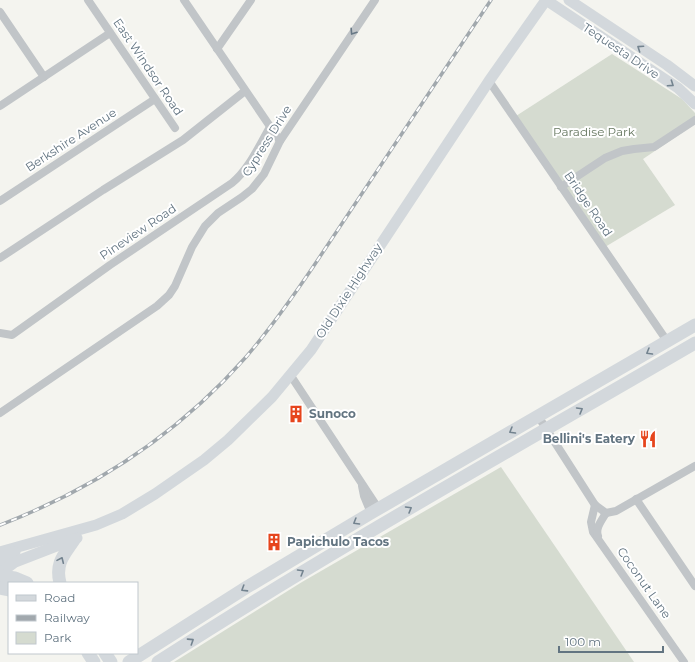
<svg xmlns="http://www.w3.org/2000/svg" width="695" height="662" font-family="Montserrat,sans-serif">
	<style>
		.green { fill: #d5dbd0 }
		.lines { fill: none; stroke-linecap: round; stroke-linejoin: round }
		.street { stroke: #c1c5c8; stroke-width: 8 }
		.secondary { stroke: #d3d8dc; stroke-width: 11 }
		.primary { stroke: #d3d8dc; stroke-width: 13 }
		.rail-casing { stroke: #a1a8ad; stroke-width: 3.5 }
		.rail { stroke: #fff; stroke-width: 2; stroke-dasharray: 6; stroke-linecap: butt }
		.oneway { stroke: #677885 }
		.oneway2 { stroke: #73838f }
		.labels { text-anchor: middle; stroke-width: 4; stroke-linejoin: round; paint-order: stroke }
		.street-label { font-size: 12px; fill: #627481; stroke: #fff }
		.park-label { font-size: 12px; fill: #677861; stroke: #fff }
		.poi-label { font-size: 12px; font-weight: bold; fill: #627481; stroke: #fff; text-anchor: start }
	</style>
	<rect width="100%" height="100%" fill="#f4f4ef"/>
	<g class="green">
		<polygon points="612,54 682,99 695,113 695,124 643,159 675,205 605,247 516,116"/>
		<polygon points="501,467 634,662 174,662 302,582"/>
	</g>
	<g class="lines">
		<g class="street">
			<polyline points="88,0 175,128"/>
			<polyline points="184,0 280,141"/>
			<polyline points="0,12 44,77"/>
			<polyline points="217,49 251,0"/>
			<polyline points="489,81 667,341"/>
			<polyline points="0,106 110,33"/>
			<polyline points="561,187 605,158 622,151 634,149 654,147 695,120"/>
			<polyline points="0,201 155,99"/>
			<polyline points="0,258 103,190 183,140 245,91"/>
			<path d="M0,333L12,335L110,265L232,183C249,169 259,146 270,127"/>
			<polyline points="291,376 378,508"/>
			<polyline points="0,413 157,306 169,295 175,286 192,247 205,226 218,213 242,197 252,189 264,174 280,141 375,0"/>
			<polyline points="538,416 595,505 606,513 616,511 695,466"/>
			<polyline points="362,486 364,496 371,513"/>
			<polyline points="636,499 695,586"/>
			<polyline points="595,505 591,522 593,532 684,662"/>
			<path d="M598,536C595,528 602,520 606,513"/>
		</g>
		<g class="secondary">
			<polyline points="546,0 678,88 695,104"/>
			<polyline points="569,0 667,65 695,86"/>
			<polyline points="0,552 96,525 122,514 155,494 204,460 228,440 272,397 311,350 489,81 546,0"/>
			<polyline points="0,561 4,557 15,552"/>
			<polyline points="0,573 15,562 77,538"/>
		</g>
		<g class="primary">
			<polyline points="0,576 15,578 27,583"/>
			<path d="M60,583C55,563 64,555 74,540"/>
			<polyline points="0,588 9,590"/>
			<polyline points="88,653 94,662"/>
			<polyline points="105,653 111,662"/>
			<polyline points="129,662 247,587 371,513 695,325"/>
			<path d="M158,662C333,549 515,448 695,343"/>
		</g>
		<g class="rail-casing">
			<path id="rail" d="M0,525C94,489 179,433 246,357C270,329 292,298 313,267L491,0"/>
		</g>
		<use href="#rail" class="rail"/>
	</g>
	<defs><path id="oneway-chevron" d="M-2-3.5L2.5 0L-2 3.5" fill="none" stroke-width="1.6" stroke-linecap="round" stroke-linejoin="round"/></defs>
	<use class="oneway" href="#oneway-chevron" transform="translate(353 32) rotate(123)"/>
	<g class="oneway2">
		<use href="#oneway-chevron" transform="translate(640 48) rotate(-146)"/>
		<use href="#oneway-chevron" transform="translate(671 84) rotate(34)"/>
		<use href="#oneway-chevron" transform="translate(649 352) rotate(150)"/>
		<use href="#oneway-chevron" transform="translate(580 410) rotate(-30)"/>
		<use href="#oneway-chevron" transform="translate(512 431) rotate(150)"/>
		<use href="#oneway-chevron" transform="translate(409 509) rotate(-30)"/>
		<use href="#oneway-chevron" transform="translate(356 522) rotate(149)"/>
		<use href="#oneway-chevron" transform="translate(61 560) rotate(-66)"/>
		<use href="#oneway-chevron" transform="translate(301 572) rotate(-31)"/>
		<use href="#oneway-chevron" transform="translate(244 589) rotate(148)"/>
		<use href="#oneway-chevron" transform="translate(191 641) rotate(-33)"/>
	</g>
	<defs>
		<g id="building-bare" transform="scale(1.38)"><path d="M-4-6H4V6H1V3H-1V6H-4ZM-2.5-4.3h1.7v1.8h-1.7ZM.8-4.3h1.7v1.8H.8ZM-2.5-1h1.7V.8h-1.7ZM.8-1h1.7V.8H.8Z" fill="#e6451d" stroke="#fff" stroke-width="2.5" paint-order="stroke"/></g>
		<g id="restaurant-bare" transform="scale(1.38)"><path d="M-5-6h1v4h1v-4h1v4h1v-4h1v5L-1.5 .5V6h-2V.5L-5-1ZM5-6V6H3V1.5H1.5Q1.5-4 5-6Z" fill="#e6451d" stroke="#fff" stroke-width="2.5" paint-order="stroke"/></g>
	</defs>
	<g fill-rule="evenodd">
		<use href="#building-bare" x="296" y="414"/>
		<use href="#restaurant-bare" x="648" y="439"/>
		<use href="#building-bare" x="274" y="542"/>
	</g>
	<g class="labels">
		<g class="street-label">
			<text transform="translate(621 51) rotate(34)" y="4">Tequesta Drive</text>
			<text transform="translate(148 67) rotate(56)" y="4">East Windsor Road</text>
			<text transform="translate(71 140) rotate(-33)" y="4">Berkshire Avenue</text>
			<text transform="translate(267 141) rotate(-58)" y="4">Cypress Drive</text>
			<text transform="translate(588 204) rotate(56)" y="4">Bridge Road</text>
			<text transform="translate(138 232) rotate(-34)" y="4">Pineview Road</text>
			<text transform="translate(349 291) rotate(-57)" y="4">Old Dixie Highway</text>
			<text transform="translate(644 583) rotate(55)" y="4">Coconut Lane</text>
		</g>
		<g class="park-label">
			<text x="594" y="136">Paradise Park</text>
		</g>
		<g class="poi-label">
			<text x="309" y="418">Sunoco</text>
			<text x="635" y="443" text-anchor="end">Bellini's Eatery</text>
			<text x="287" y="546">Papichulo Tacos</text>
		</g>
	</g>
	<rect x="8" y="582" width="130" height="72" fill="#ffffff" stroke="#c0c7cd"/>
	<rect x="16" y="595" width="20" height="6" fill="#d3d8dc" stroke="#c0c7cd"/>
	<text x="44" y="602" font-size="12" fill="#627481">Road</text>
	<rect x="16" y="615" width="20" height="6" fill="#a1a8ad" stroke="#c0c7cd"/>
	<text x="44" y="622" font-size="12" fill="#627481">Railway</text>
	<rect x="16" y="632" width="20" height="12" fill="#d5dbd0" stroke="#c0c7cd"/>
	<text x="44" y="642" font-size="12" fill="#627481">Park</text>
	<path d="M559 646v6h104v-6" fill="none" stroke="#627481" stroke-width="2"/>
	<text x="565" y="646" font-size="12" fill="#627481" stroke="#ffffff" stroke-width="3" paint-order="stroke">100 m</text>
</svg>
